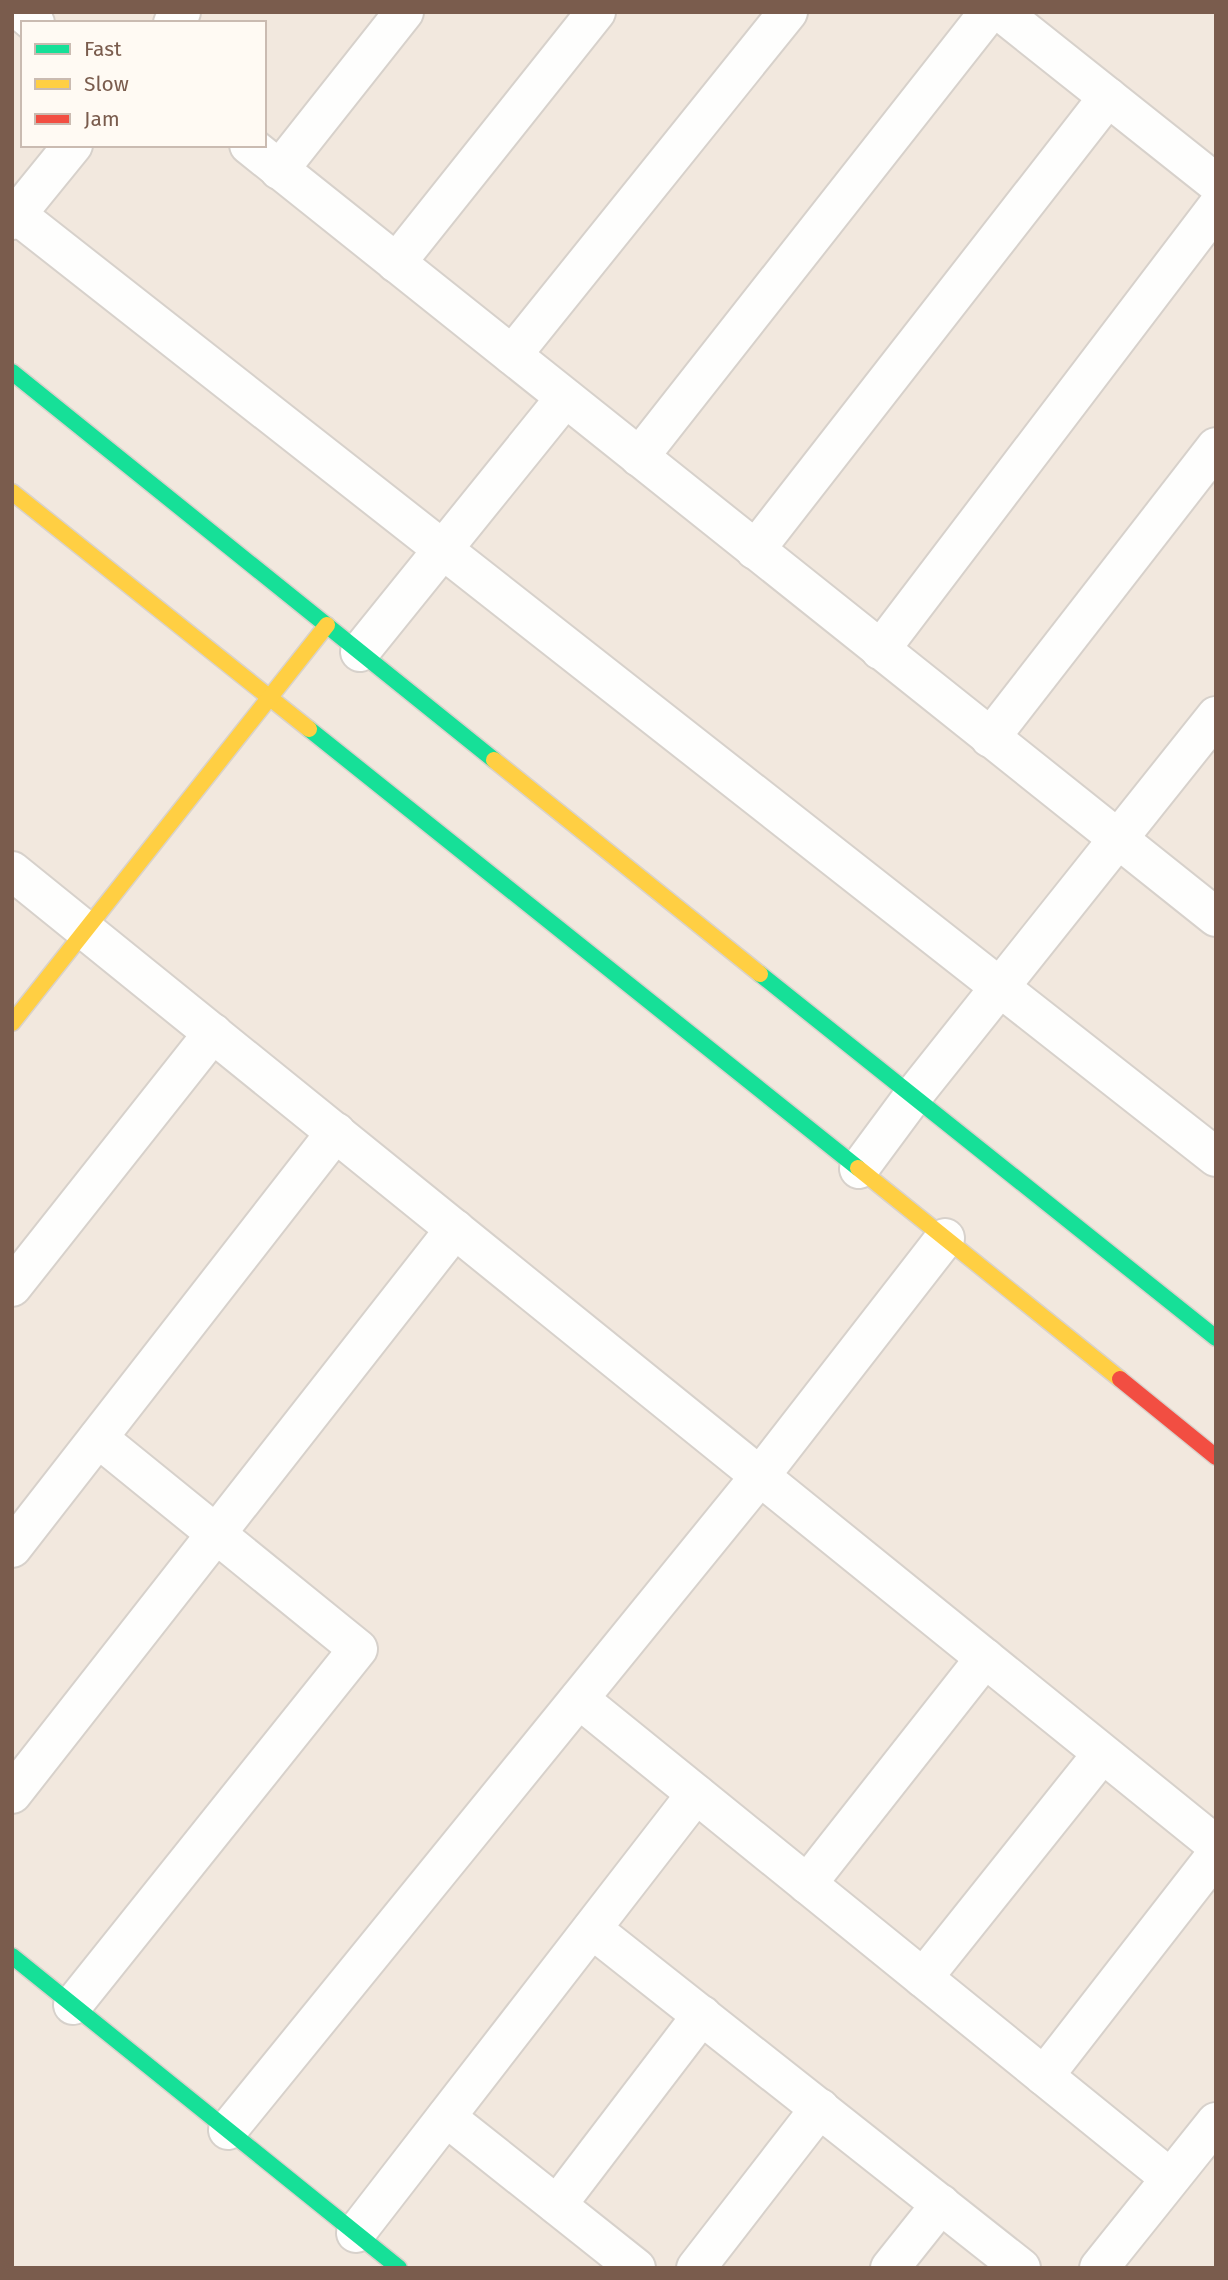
<svg xmlns="http://www.w3.org/2000/svg" width="1228" height="2280" font-family="'Fira Sans',sans-serif">
	<style>
		.residential { fill: #f2e8de; fill-rule: evenodd }
		.lines { fill: none; stroke-linecap: round; stroke-linejoin: round }
		.street-casing { stroke: #d7d1cb; stroke-width: 42 }
		.fast-casing { stroke: #d9d2cb; stroke-width: 19 }
		.slow-casing { stroke: #d9d2cb; stroke-width: 19 }
		.jam-casing { stroke: #d9d2cb; stroke-width: 19 }
		.street { stroke: #fefefd; stroke-width: 38 }
		.fast { stroke: #16e098; stroke-width: 16 }
		.slow { stroke: #ffcf43; stroke-width: 16 }
		.jam { stroke: #f24e42; stroke-width: 16 }
	</style>
	<rect width="100%" height="100%" fill="#f9f5f0"/>
	<path class="residential" d="M12,12H1216V2268H12ZM23,23H264V145H23Z"/>
	<g class="lines">
		<g class="street-casing">
			<g id="street">
				<polyline points="22,12 35,23"/>
				<polyline points="1001,12 1216,183"/>
				<polyline points="173,23 181,12"/>
				<polyline points="249,145 1216,917"/>
				<polyline points="279,170 404,12"/>
				<polyline points="12,211 1216,1157"/>
				<polyline points="12,220 73,145"/>
				<polyline points="396,263 596,12"/>
				<polyline points="512,355 788,12"/>
				<polyline points="639,457 989,12"/>
				<polyline points="755,550 1108,97"/>
				<polyline points="880,650 1216,208"/>
				<polyline points="360,652 565,398"/>
				<polyline points="990,738 1216,447"/>
				<polyline points="12,871 1216,1845"/>
				<polyline points="859,1169 913,1096 1216,716"/>
				<polyline points="12,1287 213,1033"/>
				<polyline points="12,1548 336,1132"/>
				<polyline points="579,1699 1170,2178"/>
				<polyline points="12,1794 455,1229"/>
				<polyline points="807,1884 985,1658"/>
				<polyline points="592,1929 1021,2268"/>
				<polyline points="923,1978 1102,1754"/>
				<polyline points="73,2005 358,1649 98,1438"/>
				<polyline points="1044,2076 1216,1855"/>
				<polyline points="446,2117 636,2268"/>
				<polyline points="228,2130 760,1476 945,1238"/>
				<polyline points="557,2205 702,2015"/>
				<polyline points="356,2233 696,1794"/>
				<polyline points="696,2268 820,2108"/>
				<polyline points="890,2268 941,2204"/>
				<polyline points="1099,2268 1216,2122"/>
			</g>
		</g>
		<g class="fast-casing">
			<g id="fast">
				<polyline points="12,372 494,760"/>
				<polyline points="309,729 858,1168"/>
				<polyline points="760,974 1216,1338"/>
				<polyline points="12,1956 399,2268"/>
			</g>
		</g>
		<g class="slow-casing">
			<g id="slow">
				<polyline points="12,492 309,729"/>
				<polyline points="494,760 760,974"/>
				<polyline points="12,1023 327,625"/>
				<polyline points="858,1168 1120,1379"/>
			</g>
		</g>
		<g class="jam-casing">
			<polyline id="jam" points="1120,1379 1216,1457"/>
		</g>
		<use href="#street" class="street"/>
		<use href="#fast" class="fast"/>
		<use href="#slow" class="slow"/>
		<use href="#jam" class="jam"/>
	</g>
	<rect width="1228" height="2280" fill="none" stroke="#7a5c4d" stroke-width="28"/>
	<rect x="21" y="21" width="245" height="126" fill="#fffaf3" stroke="#cabbb1" stroke-width="2"/>
	<rect x="35" y="44" width="35" height="10" fill="#16e098" stroke="#cabbb1" stroke-width="2"/>
	<text x="84" y="56" font-size="21" fill="#7a5c4d">Fast</text>
	<rect x="35" y="79" width="35" height="10" fill="#ffcf43" stroke="#cabbb1" stroke-width="2"/>
	<text x="84" y="91" font-size="21" fill="#7a5c4d">Slow</text>
	<rect x="35" y="114" width="35" height="10" fill="#f24e42" stroke="#cabbb1" stroke-width="2"/>
	<text x="84" y="126" font-size="21" fill="#7a5c4d">Jam</text>
</svg>
